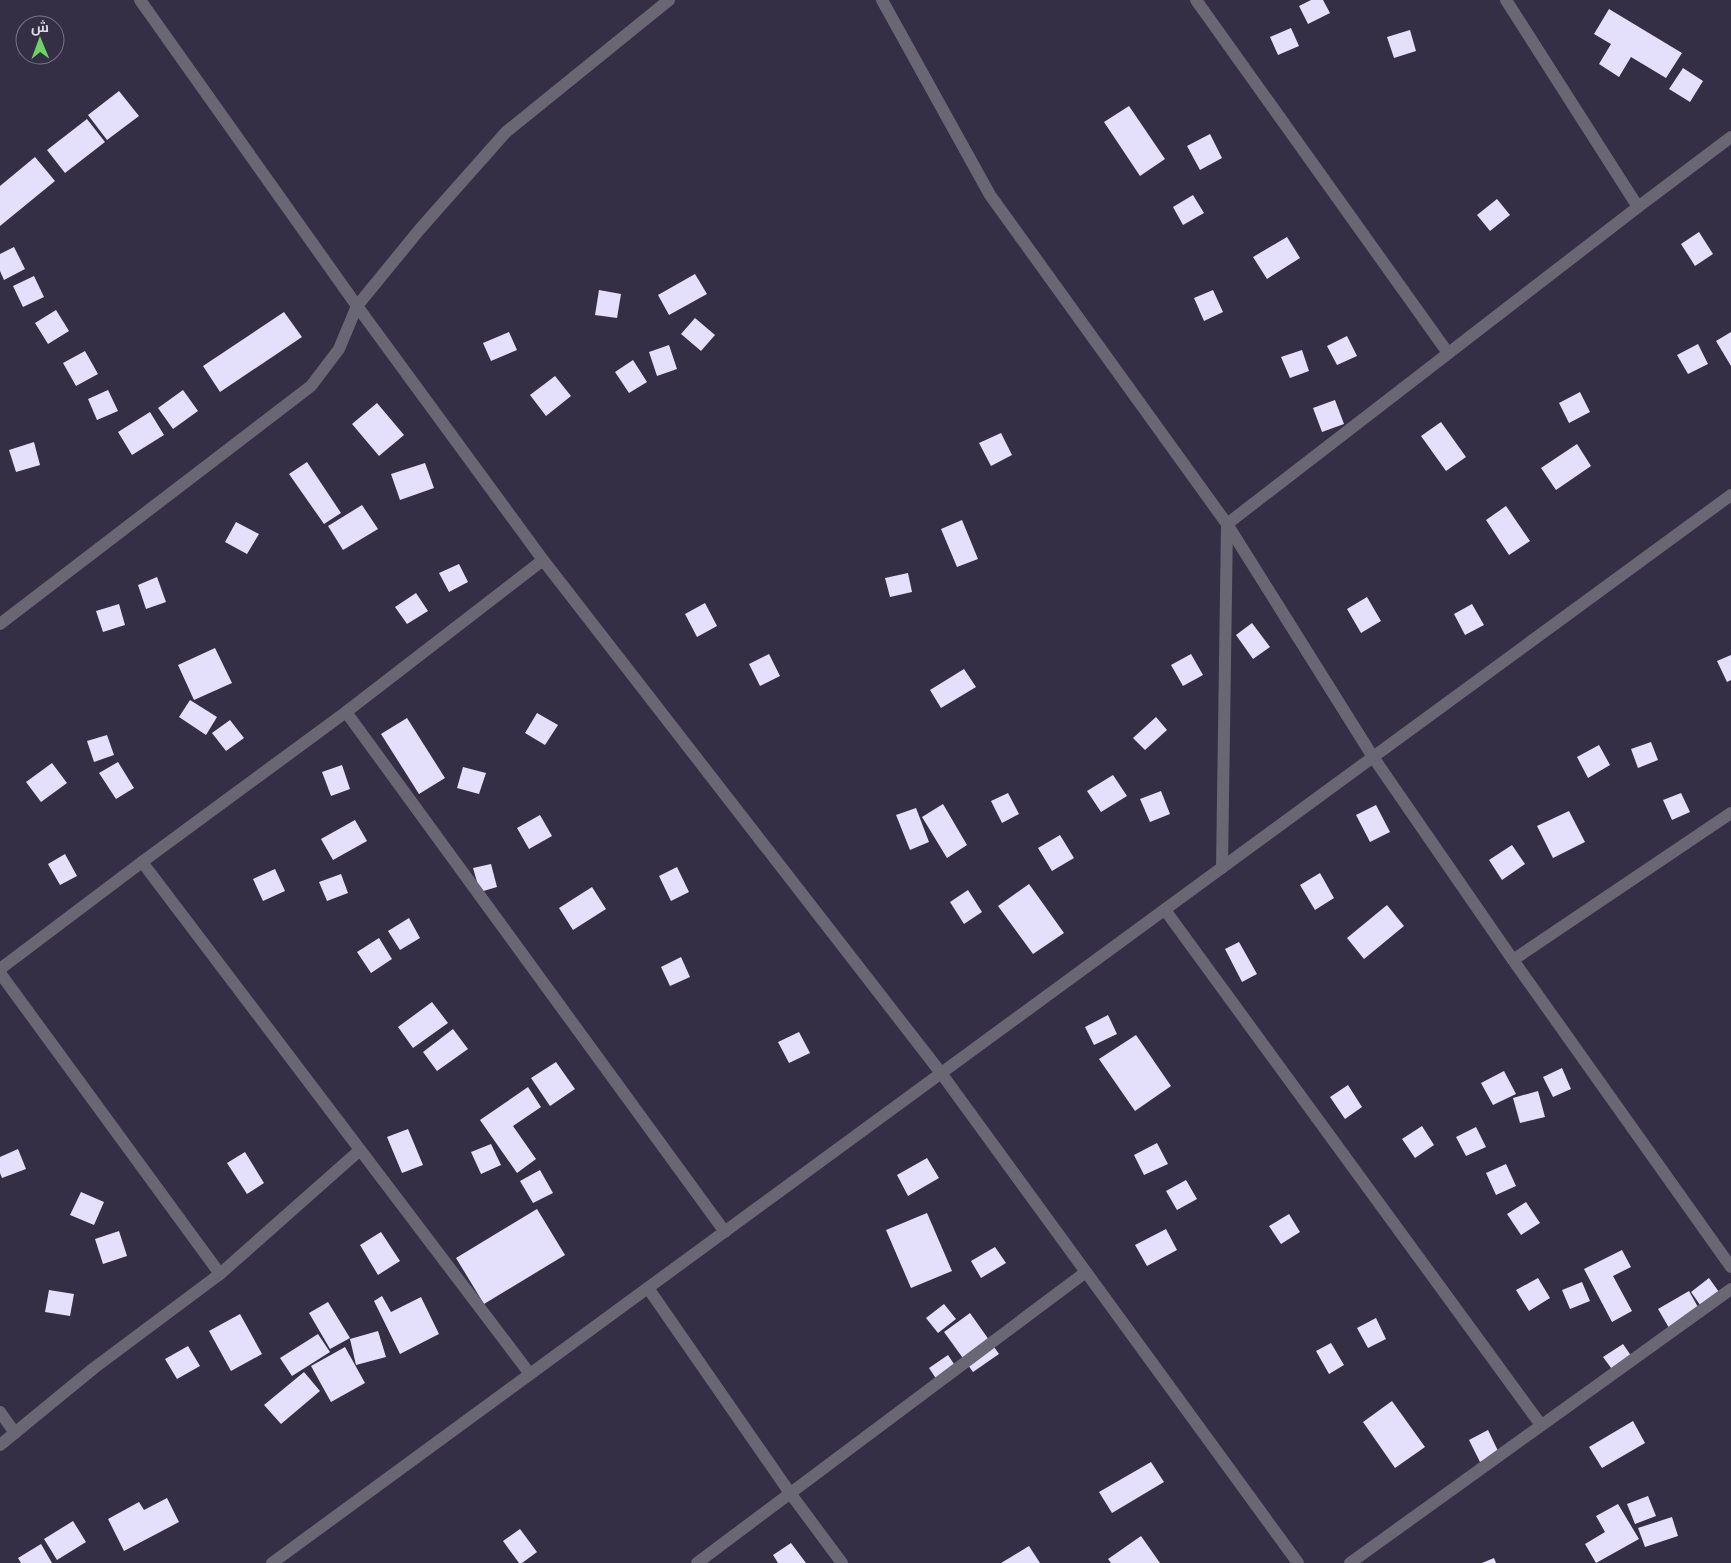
<svg xmlns="http://www.w3.org/2000/svg" width="1731" height="1563" font-family="'Fira Sans',Cairo,sans-serif">
	<style>
		.building { fill: #e4dffa }
		.lines { fill: none; stroke-linecap: round; stroke-linejoin: round }
		.street { stroke: #6a6774; stroke-width: 12 }
	</style>
	<rect width="100%" height="100%" fill="#342f44"/>
	<g class="building">
		<polygon points="1311,0 1323,0 1330,13 1308,24 1299,6"/>
		<polygon points="1609,9 1682,53 1666,78 1631,57 1619,77 1599,64 1611,44 1594,34"/>
		<polygon points="1291,28 1299,46 1278,55 1270,37"/>
		<polygon points="1410,30 1416,51 1394,58 1387,37"/>
		<polygon points="1683,68 1703,81 1690,102 1669,89"/>
		<polygon points="119,91 139,116 107,140 88,115"/>
		<polygon points="1129,106 1165,159 1140,176 1104,122"/>
		<polygon points="87,119 105,142 65,173 47,150"/>
		<polygon points="1210,134 1222,158 1200,170 1187,146"/>
		<polygon points="35,157 55,181 0,226 0,186"/>
		<polygon points="1193,195 1204,213 1183,225 1173,207"/>
		<polygon points="1497,199 1510,215 1490,231 1477,215"/>
		<polygon points="1699,232 1713,254 1695,266 1681,244"/>
		<polygon points="1287,237 1300,258 1267,279 1253,257"/>
		<polygon points="14,247 25,269 4,280 0,271 0,254"/>
		<polygon points="695,274 707,294 669,315 658,295"/>
		<polygon points="34,276 44,297 23,307 13,286"/>
		<polygon points="599,290 621,294 617,318 595,315"/>
		<polygon points="1213,290 1223,312 1204,321 1194,298"/>
		<polygon points="56,310 69,331 48,344 35,323"/>
		<polygon points="284,312 302,337 220,392 203,366"/>
		<polygon points="695,318 715,335 701,351 681,334"/>
		<polygon points="509,332 517,350 491,361 483,343"/>
		<polygon points="1731,332 1731,366 1716,341"/>
		<polygon points="1347,336 1357,356 1337,365 1327,346"/>
		<polygon points="1698,344 1708,364 1688,374 1677,355"/>
		<polygon points="669,345 677,369 657,376 649,352"/>
		<polygon points="1302,350 1309,371 1290,378 1281,357"/>
		<polygon points="85,351 98,374 76,386 63,363"/>
		<polygon points="633,360 647,382 629,393 615,372"/>
		<polygon points="555,376 571,396 546,416 530,395"/>
		<polygon points="108,390 118,411 97,420 88,399"/>
		<polygon points="183,390 198,411 173,429 158,408"/>
		<polygon points="1580,392 1590,412 1569,423 1559,403"/>
		<polygon points="1335,400 1344,424 1322,432 1313,408"/>
		<polygon points="377,403 404,435 379,456 352,424"/>
		<polygon points="150,412 164,435 132,455 118,432"/>
		<polygon points="1441,422 1466,457 1446,471 1421,436"/>
		<polygon points="1001,433 1012,455 991,466 979,443"/>
		<polygon points="34,442 40,465 16,472 9,450"/>
		<polygon points="1577,444 1591,466 1556,490 1541,468"/>
		<polygon points="307,462 341,513 324,524 289,474"/>
		<polygon points="425,463 434,488 400,500 391,474"/>
		<polygon points="362,505 378,529 343,550 328,526"/>
		<polygon points="1506,506 1530,541 1509,555 1486,520"/>
		<polygon points="962,520 978,559 957,567 941,529"/>
		<polygon points="236,522 259,534 247,554 225,542"/>
		<polygon points="459,564 468,582 449,592 439,573"/>
		<polygon points="908,573 912,592 890,597 885,578"/>
		<polygon points="157,577 166,602 146,609 138,585"/>
		<polygon points="416,593 428,611 407,624 395,607"/>
		<polygon points="1367,597 1381,621 1361,633 1347,609"/>
		<polygon points="705,603 717,626 697,637 685,614"/>
		<polygon points="119,604 125,625 103,632 96,611"/>
		<polygon points="1472,604 1484,625 1465,635 1454,614"/>
		<polygon points="1252,623 1270,647 1253,659 1236,635"/>
		<polygon points="215,648 232,683 194,700 178,665"/>
		<polygon points="769,654 780,676 760,686 749,664"/>
		<polygon points="1191,654 1203,675 1183,686 1171,665"/>
		<polygon points="1731,655 1731,680 1727,682 1717,661"/>
		<polygon points="964,669 976,687 941,708 930,690"/>
		<polygon points="190,700 217,717 206,735 179,717"/>
		<polygon points="537,713 558,725 545,745 525,733"/>
		<polygon points="1156,717 1167,730 1145,750 1133,738"/>
		<polygon points="407,718 445,778 419,794 381,734"/>
		<polygon points="230,720 244,738 226,751 212,733"/>
		<polygon points="107,735 114,755 94,762 87,741"/>
		<polygon points="1651,742 1658,760 1638,768 1631,749"/>
		<polygon points="1599,745 1610,765 1588,778 1577,757"/>
		<polygon points="118,762 134,788 116,799 99,773"/>
		<polygon points="52,763 67,783 41,802 26,782"/>
		<polygon points="342,765 350,789 331,796 322,772"/>
		<polygon points="463,767 486,773 479,794 457,788"/>
		<polygon points="1113,775 1127,796 1101,812 1087,791"/>
		<polygon points="1161,791 1170,814 1150,822 1140,799"/>
		<polygon points="1008,793 1019,814 1002,823 991,801"/>
		<polygon points="1681,793 1690,812 1672,820 1663,800"/>
		<polygon points="943,804 967,845 947,858 922,817"/>
		<polygon points="1376,805 1390,832 1370,842 1356,815"/>
		<polygon points="916,808 929,842 910,850 896,815"/>
		<polygon points="1569,811 1585,842 1553,858 1537,826"/>
		<polygon points="540,815 552,836 529,849 517,828"/>
		<polygon points="355,820 367,841 333,860 321,839"/>
		<polygon points="1060,835 1074,858 1052,871 1038,848"/>
		<polygon points="1512,845 1525,864 1502,880 1489,860"/>
		<polygon points="65,854 77,876 60,885 48,864"/>
		<polygon points="491,864 497,887 480,892 473,868"/>
		<polygon points="677,867 689,892 671,901 659,876"/>
		<polygon points="275,869 285,891 263,901 253,879"/>
		<polygon points="1320,873 1334,898 1315,910 1300,885"/>
		<polygon points="341,874 348,893 327,901 319,882"/>
		<polygon points="1029,884 1064,933 1033,954 998,906"/>
		<polygon points="592,887 606,909 573,930 559,908"/>
		<polygon points="968,890 982,912 964,924 950,902"/>
		<polygon points="1387,905 1404,926 1364,959 1347,938"/>
		<polygon points="409,918 420,938 400,950 388,931"/>
		<polygon points="379,938 392,959 371,973 357,952"/>
		<polygon points="1239,942 1257,974 1242,982 1225,949"/>
		<polygon points="681,957 690,977 670,986 661,967"/>
		<polygon points="432,1002 448,1023 413,1048 398,1027"/>
		<polygon points="1108,1015 1117,1034 1094,1045 1085,1027"/>
		<polygon points="453,1029 468,1049 437,1071 423,1052"/>
		<polygon points="799,1032 810,1053 789,1063 778,1042"/>
		<polygon points="1136,1035 1171,1086 1135,1111 1099,1059"/>
		<polygon points="556,1062 575,1089 550,1106 531,1078"/>
		<polygon points="1562,1068 1571,1089 1553,1097 1543,1077"/>
		<polygon points="1504,1071 1516,1094 1493,1105 1481,1083"/>
		<polygon points="1348,1085 1362,1107 1345,1119 1330,1097"/>
		<polygon points="528,1087 541,1107 513,1126 536,1159 517,1173 480,1120"/>
		<polygon points="1538,1091 1545,1117 1520,1123 1513,1098"/>
		<polygon points="1422,1126 1434,1145 1415,1158 1402,1139"/>
		<polygon points="1476,1127 1486,1147 1466,1156 1456,1137"/>
		<polygon points="408,1129 423,1165 402,1173 387,1137"/>
		<polygon points="1157,1143 1168,1164 1144,1175 1134,1155"/>
		<polygon points="491,1144 501,1165 481,1174 471,1152"/>
		<polygon points="18,1149 26,1169 2,1178 0,1173 0,1157"/>
		<polygon points="245,1152 264,1183 247,1194 227,1163"/>
		<polygon points="927,1158 939,1178 908,1196 897,1175"/>
		<polygon points="1506,1164 1516,1186 1496,1195 1486,1173"/>
		<polygon points="540,1170 553,1193 533,1203 520,1181"/>
		<polygon points="1186,1180 1197,1199 1177,1210 1166,1191"/>
		<polygon points="81,1192 104,1202 94,1225 70,1215"/>
		<polygon points="1526,1202 1540,1223 1521,1235 1507,1214"/>
		<polygon points="537,1209 565,1255 484,1304 456,1258"/>
		<polygon points="927,1213 952,1271 911,1288 886,1230"/>
		<polygon points="1289,1214 1300,1232 1281,1244 1269,1226"/>
		<polygon points="1166,1229 1177,1250 1147,1266 1135,1245"/>
		<polygon points="119,1231 127,1256 103,1264 95,1239"/>
		<polygon points="381,1232 400,1261 378,1275 360,1245"/>
		<polygon points="995,1247 1006,1263 981,1278 971,1261"/>
		<polygon points="1622,1250 1631,1267 1613,1276 1632,1311 1612,1322 1584,1269"/>
		<polygon points="1538,1278 1550,1298 1529,1311 1516,1290"/>
		<polygon points="1709,1278 1724,1299 1705,1312 1691,1292"/>
		<polygon points="1582,1282 1590,1301 1570,1309 1562,1290"/>
		<polygon points="49,1290 74,1294 70,1316 45,1312"/>
		<polygon points="1689,1291 1703,1316 1672,1333 1658,1309"/>
		<polygon points="382,1296 391,1312 421,1297 439,1334 400,1354 374,1301"/>
		<polygon points="328,1302 350,1338 330,1349 309,1313"/>
		<polygon points="944,1304 956,1319 938,1333 926,1318"/>
		<polygon points="970,1313 999,1354 973,1372 944,1332"/>
		<polygon points="240,1314 262,1354 231,1371 209,1331"/>
		<polygon points="1376,1318 1386,1339 1368,1348 1357,1328"/>
		<polygon points="378,1331 386,1357 356,1365 350,1339"/>
		<polygon points="318,1334 330,1352 292,1376 280,1358"/>
		<polygon points="1331,1343 1344,1365 1329,1374 1316,1351"/>
		<polygon points="1623,1344 1636,1363 1617,1376 1603,1357"/>
		<polygon points="188,1346 200,1366 177,1379 165,1359"/>
		<polygon points="345,1347 365,1383 331,1402 311,1366"/>
		<polygon points="948,1355 960,1373 941,1386 929,1368"/>
		<polygon points="304,1372 320,1391 281,1424 264,1405"/>
		<polygon points="1392,1401 1425,1447 1395,1468 1363,1422"/>
		<polygon points="1633,1421 1645,1443 1602,1468 1589,1447"/>
		<polygon points="1488,1430 1499,1453 1480,1462 1469,1440"/>
		<polygon points="1151,1462 1164,1482 1112,1513 1099,1492"/>
		<polygon points="1648,1496 1656,1516 1635,1524 1627,1504"/>
		<polygon points="167,1498 179,1522 124,1551 108,1519 139,1502 144,1510"/>
		<polygon points="1618,1504 1639,1539 1596,1563 1585,1544 1605,1532 1596,1516"/>
		<polygon points="1672,1517 1678,1536 1645,1547 1638,1528"/>
		<polygon points="73,1521 86,1542 57,1560 44,1539"/>
		<polygon points="520,1529 537,1552 522,1563 519,1563 503,1541"/>
		<polygon points="1141,1536 1160,1563 1111,1563 1108,1559"/>
		<polygon points="791,1543 806,1563 778,1563 773,1555"/>
		<polygon points="41,1544 52,1563 21,1563 18,1558"/>
		<polygon points="1029,1546 1040,1563 1001,1563"/>
		<polygon points="1494,1558 1496,1563 1482,1563"/>
	</g>
	<g class="lines">
		<g class="street">
			<polyline points="140,0 357,306 543,560 941,1073 1298,1563"/>
			<polyline points="882,0 990,195 1227,524 1222,868"/>
			<polyline points="1196,0 1448,353"/>
			<polyline points="1506,0 1638,207"/>
			<polyline points="1731,137 1638,207 1227,524 1373,757 1513,960 1731,1267"/>
			<polyline points="0,624 311,386 339,349 357,306 420,229 506,132 669,0"/>
			<polyline points="346,712 725,1232"/>
			<polyline points="142,862 530,1374"/>
			<polyline points="1165,910 1541,1425"/>
			<polyline points="1513,960 1731,813"/>
			<polyline points="0,969 142,862 346,712 543,560"/>
			<polyline points="0,973 220,1274"/>
			<polyline points="648,1288 790,1493 842,1563"/>
			<polyline points="0,1412 15,1433"/>
			<polyline points="0,1445 94,1368 220,1274 360,1150"/>
			<polyline points="272,1563 1731,495"/>
			<polyline points="697,1563 1086,1272"/>
			<polyline points="1350,1563 1731,1289"/>
		</g>
	</g>
	<g transform="translate(40 40) rotate(359)"><circle r="24" fill="#342f44" stroke="#787486"/>
	<path d="M0-4L9 19L0 12L-9 19Z" fill="#6ed361"/>
	<text y="-8" font-size="14" font-weight="bold" text-anchor="middle" fill="#dedbe9">ش</text>
	</g>
</svg>
